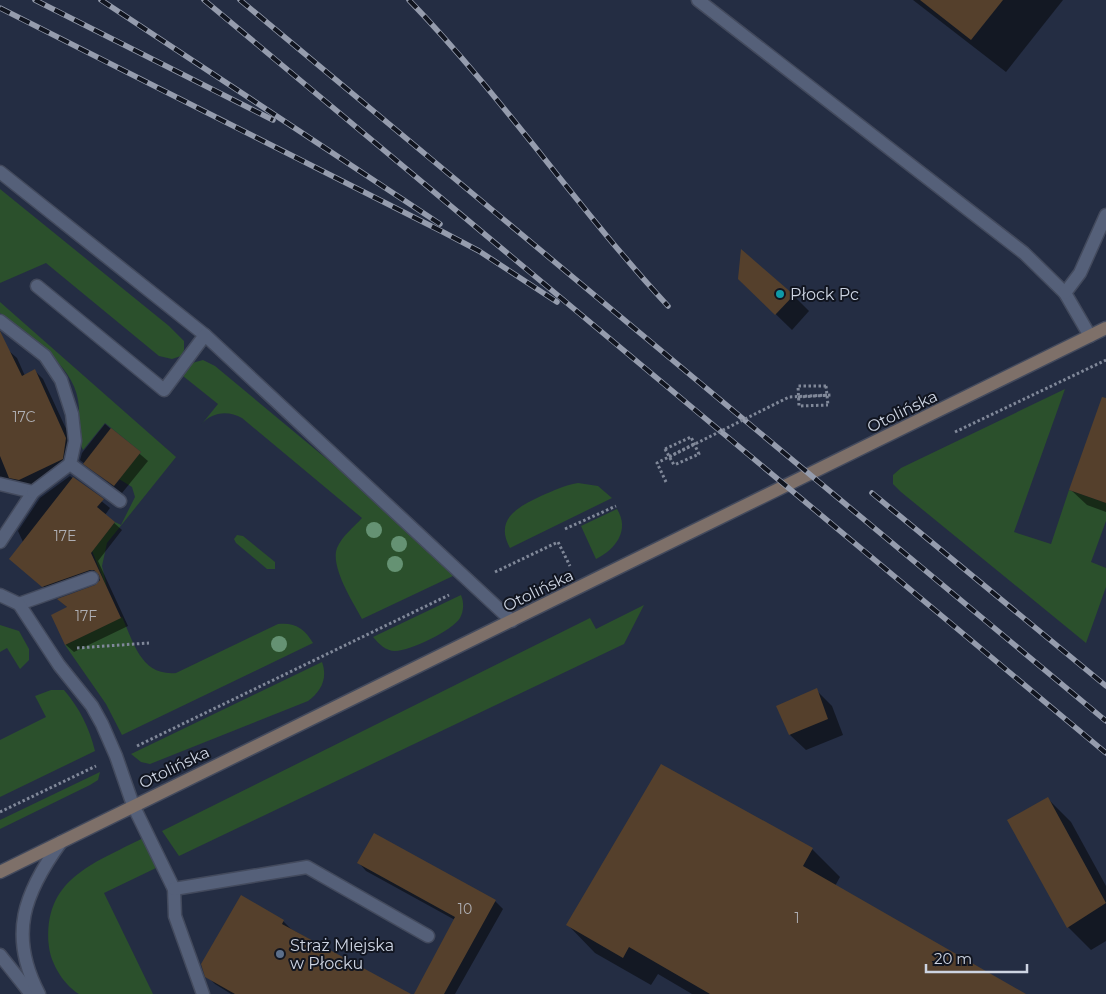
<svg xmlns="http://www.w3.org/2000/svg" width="1106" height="994" font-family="Montserrat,sans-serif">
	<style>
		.green { fill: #2b502c }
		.shadow { fill: #0007 }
		.building { fill: #55402c }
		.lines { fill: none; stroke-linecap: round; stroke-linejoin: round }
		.lane-casing { stroke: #434a5d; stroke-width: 15 }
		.street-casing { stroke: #434a5d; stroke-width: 15 }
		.secondary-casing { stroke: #434a5d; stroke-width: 15 }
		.path { stroke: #808899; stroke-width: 3; stroke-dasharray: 2.5 2.5; stroke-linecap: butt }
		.lane { stroke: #556079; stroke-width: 12 }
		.street { stroke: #556079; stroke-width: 12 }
		.secondary { stroke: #7e7069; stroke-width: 12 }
		.rail-casing { stroke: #959cad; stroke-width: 5.5 }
		.rail { stroke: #111520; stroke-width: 4; stroke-dasharray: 11; stroke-linecap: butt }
		.path-bridge { stroke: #808899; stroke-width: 3; stroke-dasharray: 2.5 2.5; stroke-linecap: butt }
		.tree { fill: #659273 }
		.culture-dot { fill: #0f9aa8; stroke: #111520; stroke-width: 2 }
		.service-dot { fill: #5c6f8a; stroke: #111520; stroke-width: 2 }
		.labels { text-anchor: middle; stroke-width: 4; stroke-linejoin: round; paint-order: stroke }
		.number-label { font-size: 14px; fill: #afafb4 }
		.poi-label { font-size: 16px; fill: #cdd4e2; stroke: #111520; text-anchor: start }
		.street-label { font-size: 16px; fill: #cdd4e2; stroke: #111520 }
	</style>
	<rect width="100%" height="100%" fill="#242d43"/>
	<g class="green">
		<polygon points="0,189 169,326 184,341 184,350 181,356 172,359 159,356 46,263 0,283"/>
		<path d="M0,302L176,457L107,543L102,566L107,588L92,551L115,522L121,525L135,497L132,487L119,479L141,452L105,423L83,450C76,435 81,416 78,400C73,364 26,335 0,313Z"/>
		<path d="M203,360L215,366L434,548L448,565L453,576L362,619C353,602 330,567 337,548C342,536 354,527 362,518L242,418C228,410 211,412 201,425L218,404L183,376L192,363Z"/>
		<polygon points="1065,389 1014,532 1051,544 1069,490 1106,503 1106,521 1091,562 1106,568 1106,587 1086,643 901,492 893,484 893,475 901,468"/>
		<path d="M578,483L598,486L612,498L510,548C494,519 518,507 541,496C553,491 564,485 578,483Z"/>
		<path d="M617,509C630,530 616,549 596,559L581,526Z"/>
		<polygon points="237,535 243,536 275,562 275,569 267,569 236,543 234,539"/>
		<path d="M461,595C464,603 464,610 460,618C453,630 410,651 395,651C386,651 379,644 373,637Z"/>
		<polygon points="644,605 624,644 179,856 162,831 590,618 596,629"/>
		<path d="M122,617C134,643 141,676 176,673L278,624C295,622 305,629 313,643L122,735L106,704L65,645Z"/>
		<polygon points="0,625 19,631 29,649 29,660 20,669 7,648 0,652"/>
		<path d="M322,662C328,679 321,691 308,701L150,764L141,762L131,754Z"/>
		<path d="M51,690H64C80,709 89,727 95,751L0,797V740L46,717L35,696Z"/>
		<polygon points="100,772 98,780 90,785 0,829 0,820"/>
		<path d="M143,838L156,868L104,893L153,994H79C64,985 51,964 49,947C42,879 93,864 143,838Z"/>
	</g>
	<g class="shadow">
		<polygon points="913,0 1063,0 1006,72"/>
		<polygon points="756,295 793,295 809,311 792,330"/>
		<polygon points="9,351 17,358 25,376 35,371 43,379 74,446 70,467 39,490 0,485 0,355"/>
		<polygon points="105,424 148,461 122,493 80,460 82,453"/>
		<polygon points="1106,424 1106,512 1087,505 1071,490"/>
		<polygon points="70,476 110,508 105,515 122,530 98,561 128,626 74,652 66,645 52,615 68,608 59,600 96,586 101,577 51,594 43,586 18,531 40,498"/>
		<polygon points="816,690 832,706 843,735 806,750 790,735"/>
		<polygon points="1048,799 1071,822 1106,886 1106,941 1091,950 1068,927"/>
		<polygon points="812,849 840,877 835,886 1023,994 692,994 658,974 651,985 595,953 568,925"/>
		<polygon points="359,863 495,901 503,909 455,994 415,994 455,920 366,871"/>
		<polygon points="283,921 291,929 408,994 231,994 215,984 207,976"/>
	</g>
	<g class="building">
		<polygon points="920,0 1003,0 971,40"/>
		<polygon points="741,249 794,295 775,315 738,279"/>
		<polygon points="0,331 22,376 35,369 66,438 63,459 19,480 9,478 0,456"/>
		<polygon points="1102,397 1106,398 1106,503 1069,490"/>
		<polygon points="111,428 141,452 114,486 83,464"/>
		<polygon points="73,477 104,499 97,507 115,522 91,553 121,618 65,645 51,615 67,607 57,599 95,585 100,580 99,575 94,570 90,570 42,587 9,559"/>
		<polygon points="817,688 828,719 789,735 776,706"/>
		<polygon points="661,764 813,848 803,866 1026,994 710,994 629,947 623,958 566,925"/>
		<polygon points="1048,797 1106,903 1067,928 1007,820"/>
		<polygon points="374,833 496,900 444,994 414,994 455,917 357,863"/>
		<polygon points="241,895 284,920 282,924 411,994 235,994 205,977 201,964"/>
	</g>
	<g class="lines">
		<g class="lane-casing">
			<g id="lane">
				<polyline points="0,172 205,335"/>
				<polyline points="37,286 164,390 205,335 512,621"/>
				<polyline points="0,321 45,356 61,380 72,414 75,441 70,464"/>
				<polyline points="0,484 33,492 0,542"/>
				<polyline points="33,492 70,464 120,501"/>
				<polyline points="19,604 92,578"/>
				<polyline points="133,805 174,889 175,916 203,994"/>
				<polyline points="174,889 307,867 428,936"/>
			</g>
		</g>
		<g class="street-casing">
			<g id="street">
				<polyline points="698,0 1024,253 1065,293 1090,336"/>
				<polyline points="1065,293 1080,273 1106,215"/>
				<polyline points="0,595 19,604 59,665 92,706 102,724 116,756 133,805"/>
				<polyline points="0,955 31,994"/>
				<path d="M39,994C8,935 24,893 61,842"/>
			</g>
		</g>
		<g class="secondary-casing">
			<polyline id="secondary" points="0,872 1106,328"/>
		</g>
		<g class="path">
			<polyline points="826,386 798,386 799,406 828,405"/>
			<polyline points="798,397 832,395"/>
			<polyline points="955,432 1106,360"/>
			<polyline points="665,449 691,437 699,454 674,465"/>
			<polyline points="666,482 657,463 694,444"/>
			<polyline points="565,529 616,506"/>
			<polyline points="495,572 558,542 570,566"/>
			<polyline points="77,648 149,643"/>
			<polyline points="137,746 449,595"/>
			<polyline points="0,812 96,766"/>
		</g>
		<use href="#lane" class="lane"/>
		<use href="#street" class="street"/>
		<use href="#secondary" class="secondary"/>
		<g class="rail-casing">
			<g id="rail">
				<polyline points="35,0 273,120"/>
				<polyline points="101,0 440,224"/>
				<polyline points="204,0 1106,753"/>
				<polyline points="240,0 1106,721"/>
				<path d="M409,0C502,96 577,208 668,306"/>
				<polyline points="0,8 443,232 479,251 557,302"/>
				<polyline points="872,493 1106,686"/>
			</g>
		</g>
		<use href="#rail" class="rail"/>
		<g class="path-bridge">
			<polyline points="826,386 828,405"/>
			<polyline points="665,449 674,465"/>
			<polyline points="669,457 789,397 827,395"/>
		</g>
	</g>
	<g class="tree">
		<circle cx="374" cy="530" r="8"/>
		<circle cx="399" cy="544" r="8"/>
		<circle cx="395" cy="564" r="8"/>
		<circle cx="279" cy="644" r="8"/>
	</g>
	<circle class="culture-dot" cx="780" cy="294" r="5"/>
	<circle class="service-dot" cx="280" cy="954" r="5"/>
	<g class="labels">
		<g class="number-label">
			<text x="24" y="422">17C</text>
			<text x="65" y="541">17E</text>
			<text x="86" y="621">17F</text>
			<text x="465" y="914">10</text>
			<text x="797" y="923">1</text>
		</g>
		<g class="poi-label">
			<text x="790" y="300">Płock Pc</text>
			<text x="290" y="951">Straż Miejska<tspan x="290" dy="18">w Płocku</tspan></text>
		</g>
		<g class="street-label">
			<text transform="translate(902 411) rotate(-26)" y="6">Otolińska</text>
			<text transform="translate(538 590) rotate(-26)" y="6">Otolińska</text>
			<text transform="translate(174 767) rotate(-26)" y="6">Otolińska</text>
		</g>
	</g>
	<path d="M926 964v8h101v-8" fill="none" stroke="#cdd4e2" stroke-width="2.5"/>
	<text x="934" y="964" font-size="15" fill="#cdd4e2" stroke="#111520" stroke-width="4" paint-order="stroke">20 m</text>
</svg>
